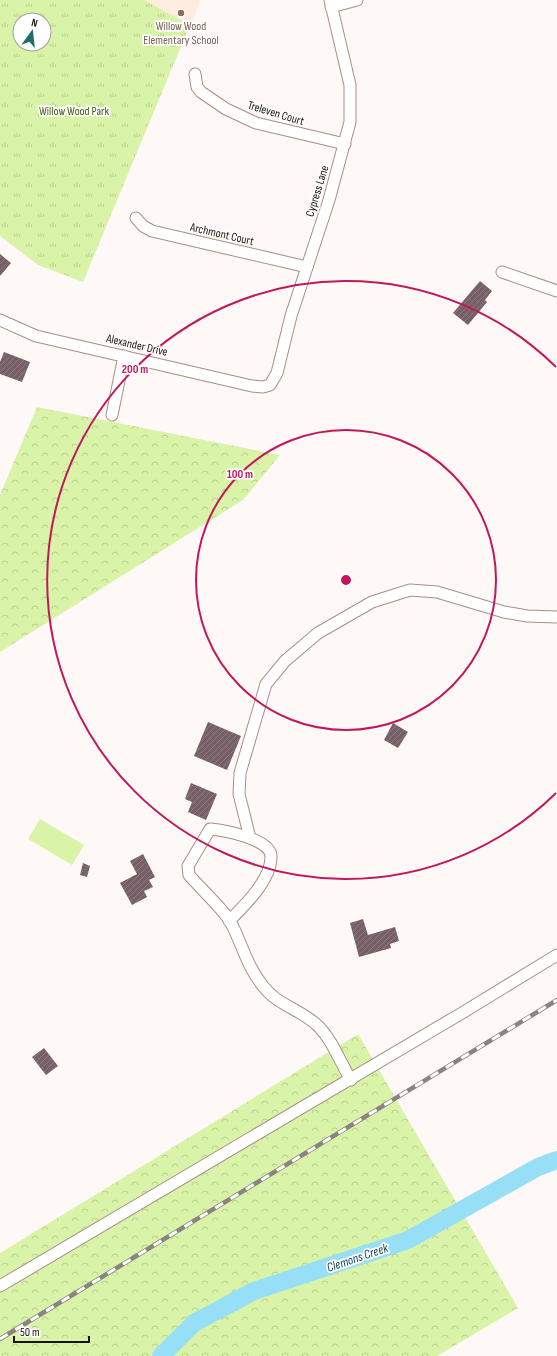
<svg xmlns="http://www.w3.org/2000/svg" width="557" height="1356" font-family="'Sofia Sans Condensed',sans-serif">
	<style>
		.education { fill: #feece1 }
		.grass { fill: url(#grass-tufts); fill-rule: evenodd }
		.forest { fill: url(#forest-crowns) }
		.pitch { fill: #d9f3a9 }
		.lines { fill: none; stroke-linecap: round; stroke-linejoin: round }
		.river { stroke: #97dff6; stroke-width: 18 }
		.building { fill: url(#building-hatch) }
		.minor-casing { stroke: #a88f84; stroke-width: 13 }
		.minor { stroke: #fff; stroke-width: 11 }
		.rail-casing { stroke: #8a837f; stroke-width: 4.5 }
		.rail { stroke: #fff; stroke-width: 3; stroke-dasharray: 9; stroke-linecap: butt }
		.ring { fill: none; stroke: #c2185b; stroke-width: 2 }
		.education-dot { fill: #8d6e63; stroke: #fff; stroke-width: 1.5 }
		.labels { text-anchor: middle; stroke-width: 3.5; stroke-linejoin: round; paint-order: stroke }
		.education-label { font-size: 12px; fill: #785e54; stroke: #fff }
		.park-label { font-size: 12px; fill: #475a15; stroke: #fff }
		.street-label { font-size: 12px; fill: #1a120d; stroke: #fff }
		.water-label { font-size: 13px; font-style: italic; fill: #0d4a5a; stroke: #fff }
		.centre { fill: #c2185b; stroke: #fff; stroke-width: 2 }
		.ring-label { font-size: 12px; text-anchor: middle; font-weight: bold; fill: #c2185b; stroke: #fff; stroke-width: 3.5; stroke-linejoin: round; paint-order: stroke }
	</style>
	<defs>
		<pattern id="grass-tufts" width="24" height="20" patternUnits="userSpaceOnUse"><rect width="24" height="20" fill="#d9f3a9"/><path d="M3 7l-1-3M5 7V3M7 7l1-3M15 17l-1-3M17 17v-4M19 17l1-3" fill="none" stroke="#bacf90"/></pattern>
		<pattern id="forest-crowns" width="20" height="18" patternUnits="userSpaceOnUse"><rect width="20" height="18" fill="#d9f3a9"/><path d="M2 6a3 3 0 1 1 6 0M12 15a3 3 0 1 1 6 0" fill="none" stroke="#bacf90"/></pattern>
		<pattern id="building-hatch" width="6" height="6" patternUnits="userSpaceOnUse"><rect width="6" height="6" fill="#775f67"/><path d="M-1 1l2-2M0 6l6-6M5 7l2-2" fill="none" stroke="#8b7a7f"/></pattern>
	</defs>
	<rect width="100%" height="100%" fill="#fef8f6"/>
	<polygon class="education" points="144,0 201,0 190,25"/>
	<path class="grass" d="M0,0H144L190,25L83,282L38,265L0,236ZM20,20H44V44H20Z"/>
	<g class="forest">
		<polygon points="37,407 280,455 243,500 0,652 0,495"/>
		<polygon points="358,1034 518,1308 437,1356 0,1356 0,1253"/>
	</g>
	<polygon class="pitch" points="40,819 84,845 72,865 28,839"/>
	<g class="lines">
		<polyline class="river" points="161,1356 194,1323 254,1291 408,1240 538,1167 557,1160"/>
	</g>
	<g class="building">
		<polygon points="0,254 11,263 0,276"/>
		<polygon points="480,281 492,291 485,300 487,302 468,325 453,313"/>
		<polygon points="4,352 30,362 22,382 0,374 0,362"/>
		<polygon points="208,722 241,736 227,770 194,756"/>
		<polygon points="393,723 408,732 398,748 384,740"/>
		<polygon points="191,783 217,794 206,820 188,812 192,802 185,799"/>
		<polygon points="143,854 155,877 149,880 153,887 144,891 147,897 132,905 120,883 137,874 130,861"/>
		<polygon points="83,863 90,866 87,877 80,875"/>
		<polygon points="363,919 368,935 395,927 399,941 390,944 391,948 359,957 350,923"/>
		<polygon points="44,1048 58,1066 46,1075 32,1057"/>
	</g>
	<g class="lines">
		<g class="minor-casing">
			<g id="minor">
				<polyline points="331,7 357,0"/>
				<polyline points="195,74 197,87 201,92 226,109 256,123 345,144"/>
				<polyline points="136,218 143,226 152,231 307,267"/>
				<polyline points="502,272 557,291"/>
				<polyline points="0,320 36,336 252,386 263,387 270,385 277,373 291,316 329,200 350,122 350,85 330,0"/>
				<polyline points="112,415 124,356"/>
				<polyline points="250,838 239,794 240,773 266,684 285,661 318,633 372,602 410,590 437,592 504,612 527,616 557,617"/>
				<path d="M229,921C245,905 271,880 271,857C272,839 223,830 210,829L188,866L189,875C201,889 221,907 230,921C242,943 246,965 263,986C276,1004 301,1010 317,1025C332,1039 340,1062 351,1080"/>
				<polyline points="0,1286 462,1013 557,955"/>
			</g>
		</g>
		<use href="#minor" class="minor"/>
		<g class="rail-casing">
			<polyline id="rail" points="0,1339 557,1000"/>
		</g>
		<use href="#rail" class="rail"/>
	</g>
	<g class="ring">
		<circle cx="346" cy="580" r="150"/>
		<path d="M556 793A299 299 0 1 1 556 367"/>
	</g>
	<circle class="education-dot" cx="181" cy="13" r="4"/>
	<g class="labels">
		<g class="education-label">
			<text x="181" y="30">Willow Wood<tspan x="181" dy="14">Elementary School</tspan></text>
		</g>
		<g class="park-label">
			<text x="74" y="115">Willow Wood Park</text>
		</g>
		<g class="street-label">
			<text transform="translate(276 113) rotate(17)" y="4">Treleven Court</text>
			<text transform="translate(317 191) rotate(-73)" y="4">Cypress Lane</text>
			<text transform="translate(222 234) rotate(13)" y="4">Archmont Court</text>
			<text transform="translate(137 345) rotate(13)" y="4">Alexander Drive</text>
		</g>
		<g class="water-label">
			<text transform="translate(357 1257) rotate(-19)" y="5">Clemons Creek</text>
		</g>
	</g>
	<circle cx="346" cy="580" r="6" class="centre"/>
	<g class="ring-label">
		<text x="135" y="373">200 m</text>
		<text x="240" y="478">100 m</text>
	</g>
	<g transform="translate(32 32) rotate(15)"><circle r="19" fill="#ffffff" stroke="#a3a09e"/>
	<path d="M0-3L7 15L0 10L-7 15Z" fill="#236d68"/>
	<text y="-6" font-size="11" font-weight="bold" text-anchor="middle" fill="#1a120d">N</text>
	</g>
	<path d="M14 1336v6h75v-6" fill="none" stroke="#1a120d" stroke-width="2"/>
	<text x="20" y="1336" font-size="12" fill="#1a120d" stroke="#ffffff" stroke-width="3" paint-order="stroke">50 m</text>
</svg>
